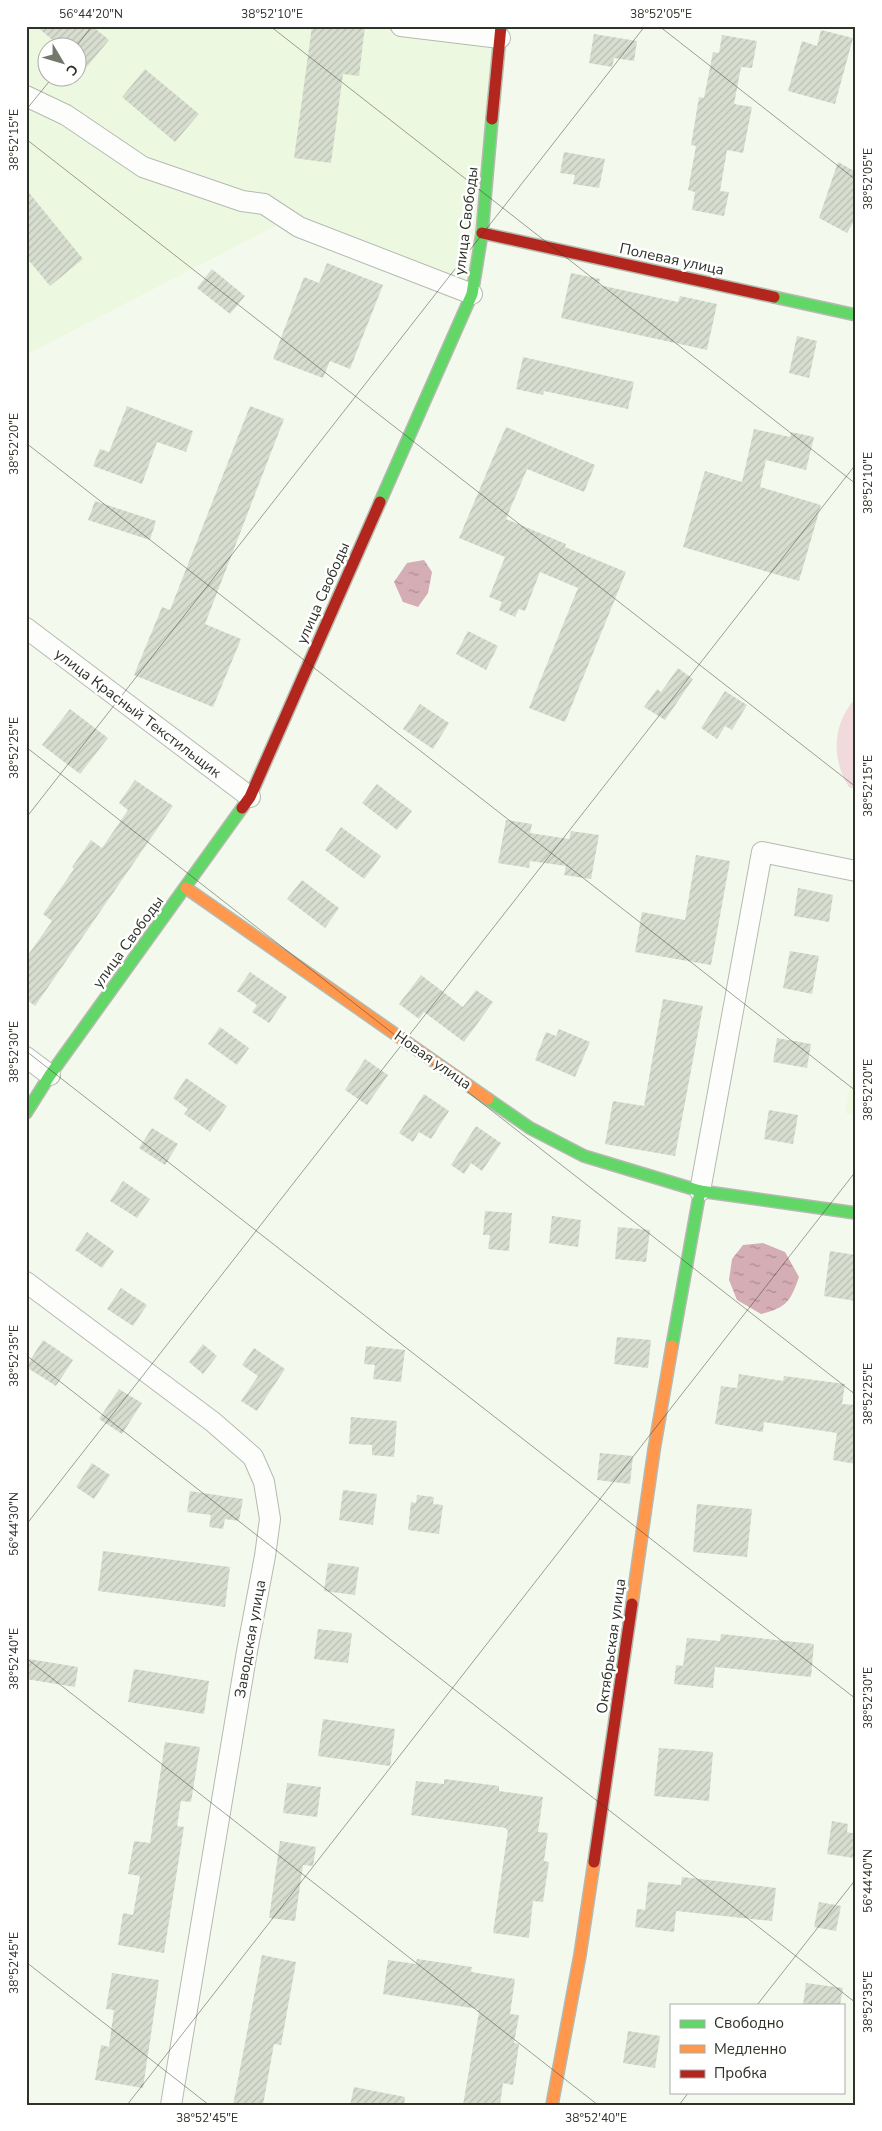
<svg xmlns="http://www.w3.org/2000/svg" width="882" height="2131" font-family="'Nunito Sans',sans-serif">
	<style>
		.built { fill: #edf8e0; fill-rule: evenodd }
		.pitch { fill: #f1dadb }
		.water { fill: url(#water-ripples) }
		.building { fill: url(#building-hatch) }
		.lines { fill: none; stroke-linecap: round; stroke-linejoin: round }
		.street-casing { stroke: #b5bab0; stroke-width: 22 }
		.fast-casing { stroke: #b5bab0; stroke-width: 14 }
		.slow-casing { stroke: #b5bab0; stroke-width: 14 }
		.jam-casing { stroke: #b5bab0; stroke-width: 14 }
		.street { stroke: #fdfefc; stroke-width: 20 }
		.fast { stroke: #63d668; stroke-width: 11 }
		.slow { stroke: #ff974d; stroke-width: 11 }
		.jam { stroke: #b3261e; stroke-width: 11 }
		.ticks { fill: none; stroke: #2e3228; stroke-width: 1; stroke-opacity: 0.45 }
		.labels { text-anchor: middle; stroke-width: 5; stroke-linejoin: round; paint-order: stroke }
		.street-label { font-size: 15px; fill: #2e3228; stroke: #fff }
		.neatline { fill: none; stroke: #2e3228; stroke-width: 2 }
		.ticks-label { font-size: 12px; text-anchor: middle; fill: #2e3228 }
	</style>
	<defs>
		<pattern id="water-ripples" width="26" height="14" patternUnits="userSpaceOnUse" patternTransform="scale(1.25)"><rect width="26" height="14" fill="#d5adb4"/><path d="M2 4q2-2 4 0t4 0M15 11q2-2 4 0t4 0" fill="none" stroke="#ad8d92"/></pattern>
		<pattern id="building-hatch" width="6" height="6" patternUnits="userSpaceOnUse" patternTransform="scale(1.25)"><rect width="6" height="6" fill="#d7decf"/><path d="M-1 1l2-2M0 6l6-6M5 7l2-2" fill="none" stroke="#b9bfb2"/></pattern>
	</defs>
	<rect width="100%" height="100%" fill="#f4f9ee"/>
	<g class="built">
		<path d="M26,26H500L470,293L281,223L26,355ZM48,48H78V78H48Z"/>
		<polygon points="856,1055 856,1115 845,1113"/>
	</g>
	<path class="pitch" d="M856,698V789L849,787C831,760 832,723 856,698Z"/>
	<g class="water">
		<polygon points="424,560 432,572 428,593 418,607 403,602 394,582 407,563"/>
		<path d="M763,1243L785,1252L799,1277C790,1302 787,1307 761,1314L737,1300L729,1280L732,1259L743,1245Z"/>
	</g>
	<g class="building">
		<polygon points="36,26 92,26 109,40 86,68 78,61 78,48 62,48"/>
		<polygon points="312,26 365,26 359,76 343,74 331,163 294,158"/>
		<polygon points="821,30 853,38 835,104 788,91 802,41 817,46"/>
		<polygon points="594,34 637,41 634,61 614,58 612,67 589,63"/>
		<polygon points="722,35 757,41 752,68 741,67 734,104 752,107 743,153 727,150 720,191 729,192 724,216 692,210 695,192 688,190 696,146 691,145 699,97 704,98 713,52 719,53"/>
		<polygon points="145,69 199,114 175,142 122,97"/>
		<polygon points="564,152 605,159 599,188 573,184 575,175 560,173"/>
		<polygon points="838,162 856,172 856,218 847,233 819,218"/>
		<polygon points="26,189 83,259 50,286 26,257"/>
		<polygon points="327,263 383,285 350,369 330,361 323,378 273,359 304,277 319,283"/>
		<polygon points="212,269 245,296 230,314 197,288"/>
		<polygon points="571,273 600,279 599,285 678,302 680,296 717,304 707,350 561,318"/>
		<polygon points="797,336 817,341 809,378 789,373"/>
		<polygon points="523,357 634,382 628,409 544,391 543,395 516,389"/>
		<polygon points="127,406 193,431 186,452 157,442 142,484 93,466 100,449 109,452"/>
		<polygon points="250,406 284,419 205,624 241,639 213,707 134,675 162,607 170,610"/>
		<polygon points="506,427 595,465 584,492 527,469 506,519 566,544 565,547 626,572 565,722 529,708 578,588 540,572 525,611 519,609 515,617 499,610 502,602 489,597 505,557 459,538"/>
		<polygon points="754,429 790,437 791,432 814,437 806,470 766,460 760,487 821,505 799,581 683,547 705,471 742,482"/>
		<polygon points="95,501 156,521 150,540 88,520"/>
		<polygon points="468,631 498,646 486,670 456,654"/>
		<polygon points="678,668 693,679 665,720 644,707 657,689 661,692"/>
		<polygon points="725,691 747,705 732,730 725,726 717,739 701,728"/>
		<polygon points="420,704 449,723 433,749 403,729"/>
		<polygon points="70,709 108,738 80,774 42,745"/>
		<polygon points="135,780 173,806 35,1006 26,999 26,958 52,921 43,914 74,869 72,867 91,840 102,848 128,810 119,803"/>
		<polygon points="377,784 412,811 397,830 362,803"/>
		<polygon points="506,820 532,824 530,833 569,839 571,831 599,835 591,879 564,875 566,866 530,861 529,868 498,863"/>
		<polygon points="341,827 381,856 364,879 325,850"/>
		<polygon points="696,855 730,861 711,965 635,952 642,912 685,920"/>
		<polygon points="302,880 339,908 325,928 287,899"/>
		<polygon points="798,888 833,895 829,922 794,916"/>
		<polygon points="790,951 819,956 812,994 783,988"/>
		<polygon points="250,972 287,997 269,1023 252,1012 257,1005 237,991"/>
		<polygon points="421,975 463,1007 476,990 493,1002 464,1042 424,1012 419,1019 399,1004"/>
		<polygon points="663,999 703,1006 675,1156 605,1144 613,1101 644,1106"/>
		<polygon points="220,1027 249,1048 237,1065 208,1044"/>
		<polygon points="559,1029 590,1042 575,1077 535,1060 546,1032 556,1036"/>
		<polygon points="777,1038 811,1044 807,1068 773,1062"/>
		<polygon points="365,1059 388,1075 367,1105 345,1090"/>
		<polygon points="186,1078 227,1106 210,1132 184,1114 188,1109 173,1098"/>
		<polygon points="424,1094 449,1111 431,1139 419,1132 413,1142 399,1133"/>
		<polygon points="769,1110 798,1115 793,1144 764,1139"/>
		<polygon points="476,1126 501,1143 482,1171 471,1163 464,1174 451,1165"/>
		<polygon points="152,1128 178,1144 165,1165 139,1148"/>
		<polygon points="123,1181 150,1199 137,1218 110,1201"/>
		<polygon points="485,1211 512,1213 509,1251 488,1249 490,1235 483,1235"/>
		<polygon points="552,1216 581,1220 578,1247 549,1243"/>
		<polygon points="618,1227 650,1230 646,1262 615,1259"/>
		<polygon points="87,1232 114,1251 102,1268 75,1250"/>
		<polygon points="830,1251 856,1255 856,1301 824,1296"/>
		<polygon points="121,1288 147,1305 133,1326 107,1309"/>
		<polygon points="617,1337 651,1340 648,1368 614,1364"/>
		<polygon points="43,1340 73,1360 56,1386 26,1367"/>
		<polygon points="203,1344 217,1356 203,1374 189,1362"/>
		<polygon points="366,1346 405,1350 401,1382 373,1379 375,1365 364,1364"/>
		<polygon points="254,1348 285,1369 257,1411 241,1401 258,1376 242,1365"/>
		<polygon points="739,1374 783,1381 784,1376 845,1384 842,1404 856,1405 856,1464 833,1460 837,1433 764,1422 763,1432 715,1424 721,1386 737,1388"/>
		<polygon points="119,1389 142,1403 122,1434 99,1419"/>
		<polygon points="351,1417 397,1421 394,1457 372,1455 372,1445 349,1444"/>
		<polygon points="600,1453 633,1456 630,1484 597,1480"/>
		<polygon points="92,1463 110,1475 94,1499 76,1487"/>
		<polygon points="343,1490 377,1494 373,1525 339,1520"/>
		<polygon points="190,1491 243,1499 239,1521 225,1519 223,1529 209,1527 211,1515 187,1512"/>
		<polygon points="417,1495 434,1497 433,1504 443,1505 439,1534 408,1530 411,1502 416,1503"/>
		<polygon points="697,1504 752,1509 747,1557 693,1552"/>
		<polygon points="103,1551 230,1567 225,1607 98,1591"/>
		<polygon points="328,1563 359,1567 355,1595 324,1591"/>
		<polygon points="318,1629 352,1633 348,1663 314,1659"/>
		<polygon points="721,1634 814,1644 811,1677 715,1667 713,1688 674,1684 676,1665 683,1666 687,1638 720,1641"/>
		<polygon points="29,1659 78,1667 75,1687 26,1679"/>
		<polygon points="134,1669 209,1681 204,1714 128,1702"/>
		<polygon points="323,1719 395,1729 390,1766 318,1756"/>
		<polygon points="165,1742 200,1747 191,1802 181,1801 177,1826 184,1827 164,1953 118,1945 123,1913 133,1915 140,1876 128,1874 134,1841 150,1843"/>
		<polygon points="659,1748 713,1752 709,1801 654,1796"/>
		<polygon points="444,1779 499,1786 499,1791 543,1797 538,1832 548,1833 544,1861 549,1862 543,1902 533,1901 529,1938 493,1933 508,1830 506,1830 506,1828 411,1815 416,1781 444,1784"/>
		<polygon points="287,1783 321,1787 317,1817 283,1813"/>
		<polygon points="832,1821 848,1824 847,1832 856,1834 854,1858 827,1854"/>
		<polygon points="280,1841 316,1847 313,1866 303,1865 295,1921 269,1918"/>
		<polygon points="682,1877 776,1888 772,1921 676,1911 674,1932 635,1927 637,1909 645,1910 648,1882 681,1885"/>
		<polygon points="819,1902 841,1906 836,1931 814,1927"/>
		<polygon points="262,1955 296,1962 281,2045 274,2044 263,2105 233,2105"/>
		<polygon points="417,1959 472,1967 471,1972 515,1979 510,2014 519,2015 514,2043 519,2044 513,2085 503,2083 500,2105 463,2105 479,2012 477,2011 478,2009 383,1994 388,1960 416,1964"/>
		<polygon points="112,1973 159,1980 143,2088 95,2080 101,2045 109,2047 114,2010 106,2009"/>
		<polygon points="806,1983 843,1988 840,2005 803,2005"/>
		<polygon points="628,2031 660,2036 655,2068 623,2063"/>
		<polygon points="354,2087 405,2097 404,2105 350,2105"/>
	</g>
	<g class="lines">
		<g class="street-casing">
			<g id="street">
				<polyline points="401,26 500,38"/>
				<polyline points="26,96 66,115 143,167 242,201 264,204 299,227 472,294"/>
				<polyline points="26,628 250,797"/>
				<polyline points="26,1057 50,1075"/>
				<polyline points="700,1191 762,852 856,871"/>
				<polyline points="26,1282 213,1422 253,1457 264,1482 270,1519 265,1556 247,1651 171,2105"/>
			</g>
		</g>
		<g class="fast-casing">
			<g id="fast">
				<polyline points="774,297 856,315"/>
				<polyline points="380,502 472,294 482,233 492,119"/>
				<polyline points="488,1099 530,1128 584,1156 700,1191 856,1213"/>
				<polyline points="26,1113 50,1075 242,808"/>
				<polyline points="672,1346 700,1191"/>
			</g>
		</g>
		<g class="slow-casing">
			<g id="slow">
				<polyline points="186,888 488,1099"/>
				<polyline points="632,1604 654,1450 672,1346"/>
				<polyline points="552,2105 580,1955 594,1862"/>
			</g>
		</g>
		<g class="jam-casing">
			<g id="jam">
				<polyline points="492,119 501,26"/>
				<polyline points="482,233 774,297"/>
				<polyline points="242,808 250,797 380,502"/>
				<polyline points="594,1862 632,1604"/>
			</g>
		</g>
		<use href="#street" class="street"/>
		<use href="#fast" class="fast"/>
		<use href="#slow" class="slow"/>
		<use href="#jam" class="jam"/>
	</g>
	<path class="ticks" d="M270,26L856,484M659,26L856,180M75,48L92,26M26,110L52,78M26,139L856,787M26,443L856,1091M26,747L856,1395M26,818L645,26M26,1051L856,1699M26,1355L856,2003M26,1525L856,464M26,1658L598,2105M26,1962L209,2105M757,2005L856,1879M127,2105L856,1171M679,2105L689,2092"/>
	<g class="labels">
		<g class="street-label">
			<text transform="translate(466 221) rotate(-83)" y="5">улица Свободы</text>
			<text transform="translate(672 259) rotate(12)" y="5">Полевая улица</text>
			<text transform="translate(323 593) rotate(-66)" y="5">улица Свободы</text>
			<text transform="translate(138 713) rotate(37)" y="5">улица Красный Текстильщик</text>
			<text transform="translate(128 942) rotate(-54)" y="5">улица Свободы</text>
			<text transform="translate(433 1060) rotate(35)" y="5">Новая улица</text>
			<text transform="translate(250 1639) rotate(-80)" y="5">Заводская улица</text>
			<text transform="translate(611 1646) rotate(-82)" y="5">Октябрьская улица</text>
		</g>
	</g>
	<rect width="882" height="2131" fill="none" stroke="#ffffff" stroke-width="55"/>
	<rect x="670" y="2004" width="175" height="90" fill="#ffffff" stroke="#abada9"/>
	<rect x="680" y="2020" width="25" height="8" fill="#63d668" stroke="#abada9"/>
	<text x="714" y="2028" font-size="15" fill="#2e3228">Свободно</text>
	<rect x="680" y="2045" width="25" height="8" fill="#ff974d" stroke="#abada9"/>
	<text x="714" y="2054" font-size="15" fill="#2e3228">Медленно</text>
	<rect x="680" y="2070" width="25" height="8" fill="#b3261e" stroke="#abada9"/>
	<text x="714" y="2078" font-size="15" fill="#2e3228">Пробка</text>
	<g transform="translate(62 62) rotate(128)"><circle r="24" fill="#ffffff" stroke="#abada9"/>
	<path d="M0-4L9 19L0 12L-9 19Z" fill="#73786d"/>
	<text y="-8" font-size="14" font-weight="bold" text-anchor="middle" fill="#2e3228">С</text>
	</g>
	<rect x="28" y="28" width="826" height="2076" class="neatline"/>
	<g class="ticks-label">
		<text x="91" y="18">56°44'20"N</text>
		<text x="272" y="18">38°52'10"E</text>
		<text x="661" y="18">38°52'05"E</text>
		<text transform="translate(14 140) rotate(-90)" y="4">38°52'15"E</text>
		<text transform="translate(868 179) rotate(-90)" y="4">38°52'05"E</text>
		<text transform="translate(14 444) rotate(-90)" y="4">38°52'20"E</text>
		<text transform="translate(868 483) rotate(-90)" y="4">38°52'10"E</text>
		<text transform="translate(14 748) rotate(-90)" y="4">38°52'25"E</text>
		<text transform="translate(868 786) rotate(-90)" y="4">38°52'15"E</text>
		<text transform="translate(14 1052) rotate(-90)" y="4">38°52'30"E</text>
		<text transform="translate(868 1090) rotate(-90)" y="4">38°52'20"E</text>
		<text transform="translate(14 1356) rotate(-90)" y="4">38°52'35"E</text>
		<text transform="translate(868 1394) rotate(-90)" y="4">38°52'25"E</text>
		<text transform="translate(14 1524) rotate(-90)" y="4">56°44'30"N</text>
		<text transform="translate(14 1659) rotate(-90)" y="4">38°52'40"E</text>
		<text transform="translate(868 1698) rotate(-90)" y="4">38°52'30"E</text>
		<text transform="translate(868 1881) rotate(-90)" y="4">56°44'40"N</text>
		<text transform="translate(14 1963) rotate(-90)" y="4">38°52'45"E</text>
		<text transform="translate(868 2002) rotate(-90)" y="4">38°52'35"E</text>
		<text x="207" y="2122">38°52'45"E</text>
		<text x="596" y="2122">38°52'40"E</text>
	</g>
</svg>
